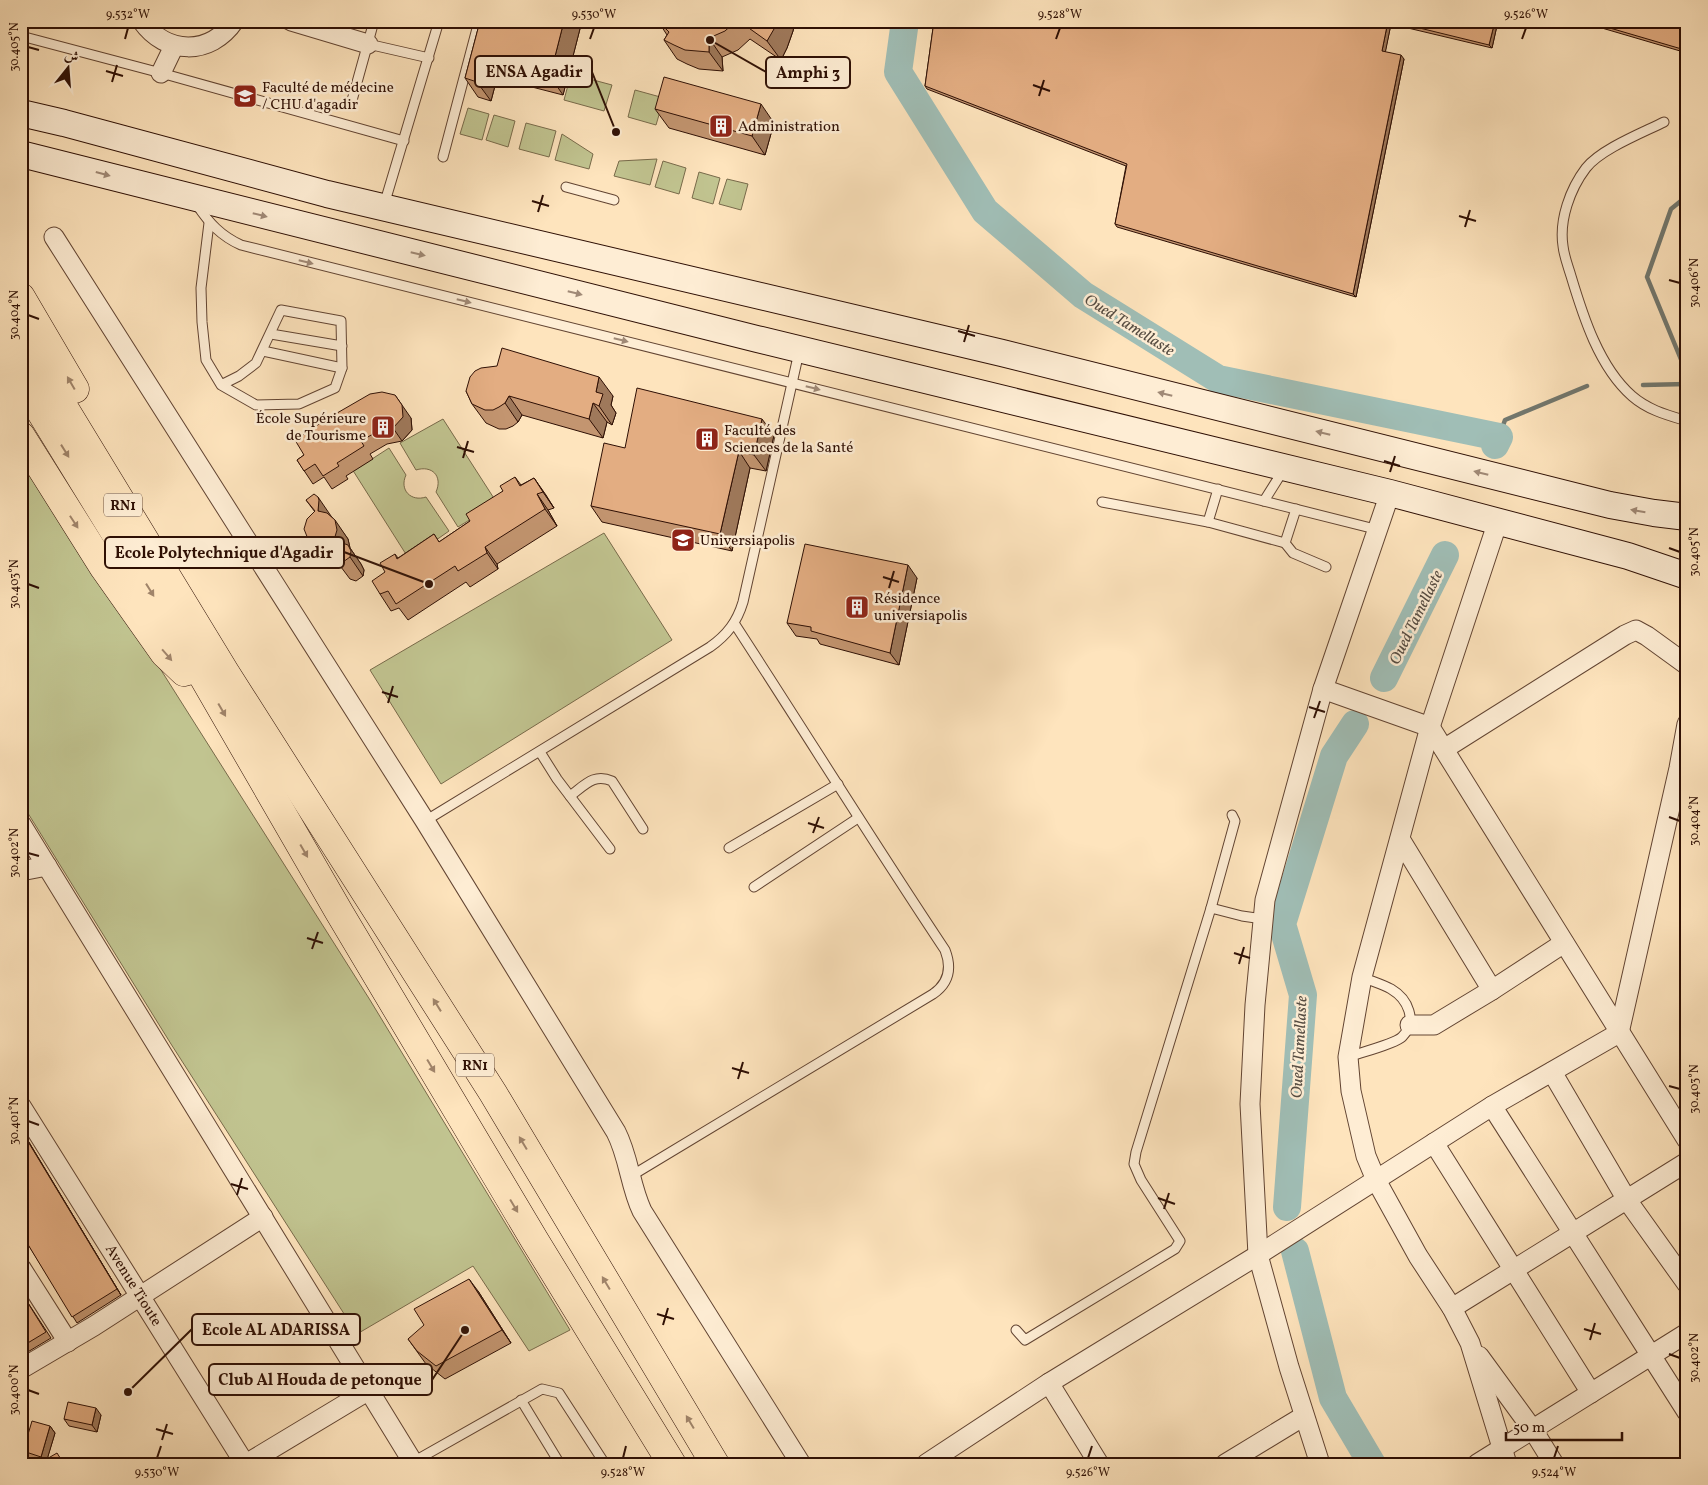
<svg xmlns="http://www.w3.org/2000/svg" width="1708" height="1485" font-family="Vollkorn,Amiri,serif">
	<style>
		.green { fill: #c1c490; stroke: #786a4a }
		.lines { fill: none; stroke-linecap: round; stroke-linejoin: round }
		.stream { stroke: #72786f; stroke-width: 4.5 }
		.river { stroke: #a0beb6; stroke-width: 28 }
		.lane-casing { stroke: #624432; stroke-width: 11 }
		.street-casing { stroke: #624432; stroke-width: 21 }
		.secondary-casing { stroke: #2e0f04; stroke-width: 28 }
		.highway-casing { stroke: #2e0f04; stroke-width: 29 }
		.lane { stroke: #feedd4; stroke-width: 9 }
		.street { stroke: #feedd4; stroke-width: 19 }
		.secondary { stroke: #feedd4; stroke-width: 26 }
		.highway { stroke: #fee4bd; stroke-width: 28 }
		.wall { fill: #c39570; stroke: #2e0f04 }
		.shaded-wall { fill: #9f795b; stroke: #2e0f04 }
		.building { fill: #e3ad82; stroke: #2e0f04 }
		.oneway { fill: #a08976 }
		.oneway2 { fill: #a0846a }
		.ticks { fill: none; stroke: #2e0f04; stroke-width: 2 }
		.labels { text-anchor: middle; stroke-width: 5; stroke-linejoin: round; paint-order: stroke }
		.shield { fill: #feedd4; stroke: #6c5242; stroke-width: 1 }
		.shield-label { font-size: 14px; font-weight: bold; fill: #2e0f04 }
		.poi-label { font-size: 15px; fill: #2e0f04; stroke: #feedd4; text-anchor: start }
		.street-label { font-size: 15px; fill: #2e0f04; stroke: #feedd4 }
		.water-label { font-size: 16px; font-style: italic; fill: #564c42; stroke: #feedd4 }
		.leader { fill: none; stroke: #2e0f04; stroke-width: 2 }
		.callout-dot { fill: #2e0f04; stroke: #feedd4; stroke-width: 2 }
		.callout { fill: #feedd4; stroke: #2e0f04; stroke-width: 2 }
		.callout-label { font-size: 16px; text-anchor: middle; font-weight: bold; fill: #2e0f04 }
		.neatline { fill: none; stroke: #2e0f04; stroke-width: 2 }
		.ticks-label { font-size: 12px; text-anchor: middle; fill: #2e0f04 }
	</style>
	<rect width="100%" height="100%" fill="#fee4bd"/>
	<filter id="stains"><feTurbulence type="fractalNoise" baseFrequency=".004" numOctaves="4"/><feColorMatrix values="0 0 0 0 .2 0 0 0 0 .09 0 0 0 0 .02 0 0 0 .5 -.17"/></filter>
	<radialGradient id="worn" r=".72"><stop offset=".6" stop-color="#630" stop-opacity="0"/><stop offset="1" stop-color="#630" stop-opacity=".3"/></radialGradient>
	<g class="green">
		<polygon points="571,74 612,85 604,111 564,100"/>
		<polygon points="635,90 664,98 656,125 628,117"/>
		<polygon points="468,108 489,114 482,140 460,134"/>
		<polygon points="494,115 515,121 508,147 486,140"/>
		<polygon points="526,123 556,131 549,157 519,149"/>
		<polygon points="562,134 593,154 589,169 555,160"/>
		<polygon points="657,159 650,185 614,176 619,161"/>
		<polygon points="663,161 686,168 679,194 655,187"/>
		<polygon points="699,172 720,178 713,204 692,198"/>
		<polygon points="727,179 748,184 741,210 719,204"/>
		<path d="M443,419L497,503L458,527L436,492C443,476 432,465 416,470L400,443Z"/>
		<path d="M389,448L406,475C399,490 411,502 426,497L449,531L409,559L352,469L355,470Z"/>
		<polygon points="21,449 370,1000 570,1330 529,1351 473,1266 357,1334 171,1044 21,802"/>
		<polygon points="604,533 672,640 441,784 370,670"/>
	</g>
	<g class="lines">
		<g class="stream">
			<polyline points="1687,196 1671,209 1647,277 1687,374"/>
			<polyline points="1643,385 1687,384"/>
			<polyline points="1499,437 1505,420 1587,386"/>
		</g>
		<g class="river">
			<polyline points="905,21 898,72 985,211 1083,295 1218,379 1499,437 1495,445"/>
			<polyline points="1384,678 1445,555"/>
			<polyline points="1287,1207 1303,995 1282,924 1334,756 1355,724"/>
			<polyline points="1295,1251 1333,1398 1372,1464"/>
		</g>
		<g class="lane-casing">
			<g id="lane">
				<polyline points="21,36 161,73 404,141"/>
				<polyline points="368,44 429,58"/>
				<polyline points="351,104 374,21"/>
				<path d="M1664,122C1642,133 1601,149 1586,168C1570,189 1559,220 1563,246C1564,256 1568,266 1571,276C1583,316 1599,367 1632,396C1648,410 1667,415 1687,421"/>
				<polyline points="443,157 479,21"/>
				<polyline points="566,187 614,200"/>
				<path d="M197,205C209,223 221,236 241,245L1379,530"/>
				<polyline points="384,205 439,21"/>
				<polyline points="209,223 201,288 202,322 206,360 221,385 256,405 299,404 335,388 342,368 341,321 281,310 256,363 239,376 221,385"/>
				<polyline points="271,334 342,346"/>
				<polyline points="263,351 342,368"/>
				<polyline points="1218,489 1208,522 1285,543 1293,553 1326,567"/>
				<polyline points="1264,501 1284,469"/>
				<polyline points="1102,502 1208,522"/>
				<polyline points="1285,543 1296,509"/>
				<polyline points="540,752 557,779 610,849"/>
				<path d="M570,796C585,785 594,773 612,781L643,829"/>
				<path d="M425,821L710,647C727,635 737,622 743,602L799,352"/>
				<polyline points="729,848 838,784"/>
				<polyline points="754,887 858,818"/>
				<polyline points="1211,908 1235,821 1232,815"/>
				<path d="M1348,1057C1359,1053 1395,1044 1402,1037C1418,1021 1408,999 1391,989C1382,984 1371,981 1362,977"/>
				<path d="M631,1176L933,994C949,983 952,968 945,950C873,842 805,732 734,623"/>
				<polyline points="1016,1330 1025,1340 1175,1249 1180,1241 1141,1180 1134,1164 1136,1152 1211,908 1242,916 1263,919"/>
				<polyline points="521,1400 560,1464"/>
				<polyline points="413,1462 542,1389 559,1393 605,1464"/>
			</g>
		</g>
		<g class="street-casing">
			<g id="street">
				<path d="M142,21C166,55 210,56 234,21"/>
				<polyline points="291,21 368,44"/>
				<polyline points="161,73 174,46"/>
				<path d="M54,237L425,821L616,1132C629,1157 630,1186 642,1211L801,1464"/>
				<polyline points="1498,521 1430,727 1362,977 1348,1057 1351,1091 1366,1156 1376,1180 1418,1256 1452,1308 1470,1343 1507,1464"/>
				<polyline points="1323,689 1430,727 1687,1140"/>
				<polyline points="1444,749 1625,635 1636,630 1647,636 1687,665"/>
				<polyline points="21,824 414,1464"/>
				<polyline points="1400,839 1492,990"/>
				<polyline points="21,871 47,866"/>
				<polyline points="1410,1025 1434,1025 1492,990 1564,943"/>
				<polyline points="1552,1072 1627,1200 1687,1284"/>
				<polyline points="21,1106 245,1464"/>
				<polyline points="1492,1106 1687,1412"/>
				<polyline points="1434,1143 1591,1393"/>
				<polyline points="21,1268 68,1342"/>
				<polyline points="1452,1308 1687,1162"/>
				<polyline points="1479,1356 1533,1430 1554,1464"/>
				<polyline points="21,1369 94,1326 263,1217"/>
				<polyline points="1049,1383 1099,1464"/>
				<polyline points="246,1464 369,1390"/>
				<polyline points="926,1464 1049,1383 1258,1255 1492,1106 1619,1033 1679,768 1687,724"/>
				<polyline points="1225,1464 1304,1416"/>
				<polyline points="1320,1464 1289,1367 1258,1255 1250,1104 1255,1005 1265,900 1323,689 1390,493"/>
				<polyline points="1477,1464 1687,1333"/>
			</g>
		</g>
		<g class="secondary-casing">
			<g id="secondary">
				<polyline points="21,113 64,123 327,194 1002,353 1610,505 1654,513 1687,517"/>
				<polyline points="21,154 757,339 1390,493 1628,556 1687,576"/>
			</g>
		</g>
		<g class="highway-casing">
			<g id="highway">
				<polyline points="21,297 75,389"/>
				<polyline points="21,337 225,672 493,1093 715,1464"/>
				<polyline points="21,380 198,668 339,912 535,1241 672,1464"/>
				<polyline points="21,436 104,568 164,653 184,672 198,668"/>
			</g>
		</g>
		<use href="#lane" class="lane"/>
		<use href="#street" class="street"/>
		<use href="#secondary" class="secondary"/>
		<use href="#highway" class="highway"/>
	</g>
	<g class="wall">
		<polygon points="480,21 582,21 563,95 497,78 491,101 478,97 465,78"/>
		<polygon points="658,21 795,21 793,31 787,48 781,60 750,39 738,50 722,57 723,71 699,69 687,64 677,59 664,40 667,35"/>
		<polygon points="934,21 1498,21 1492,48 1391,24 1385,52 1404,59 1356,297 1117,227 1115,224 1126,166 927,89 925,86"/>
		<polygon points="1578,21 1687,21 1687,53"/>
		<polygon points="655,109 774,123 765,155 669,128"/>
		<polygon points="466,391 613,396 611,405 616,413 612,425 607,422 603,438 522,415 518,422 513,426 506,429 499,429 486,423 472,404"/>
		<polygon points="411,418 412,430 402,441 387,444 370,454 373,459 346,476 348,479 332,489 324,477 313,484 297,460 304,455"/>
		<polygon points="774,435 766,471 750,468 732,551 602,522 591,506 625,448"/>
		<polygon points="515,477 521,485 534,478 554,508 548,510 557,526 497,564 498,569 470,587 466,582 408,620 399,608 391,611 380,594 385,572 395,554 398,558 434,534 439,542 470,521 503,491"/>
		<polygon points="306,500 331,516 348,539 350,548 361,564 364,570 363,576 356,581 350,579 338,563 330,563 325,561 321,558 308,539 315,512"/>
		<polygon points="917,578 899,665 820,644 817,639 796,636 787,623"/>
		<polygon points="21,1129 121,1295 77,1323 21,1233"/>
		<polygon points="478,1291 511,1343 445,1379 426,1364 408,1339"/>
		<polygon points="21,1292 51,1338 21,1356"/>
		<polygon points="101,1415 97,1432 69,1426 64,1419"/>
		<polygon points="50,1426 55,1433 47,1459 42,1462 28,1458 23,1451"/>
	</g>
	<g class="shaded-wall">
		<polygon points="564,21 582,21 563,95 550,76"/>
		<polygon points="776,21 795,21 793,31 787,48 781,60 767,41"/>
		<polygon points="1388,21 1391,24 1385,54 1382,51"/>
		<polygon points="1495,21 1498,21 1492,48 1489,45"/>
		<polygon points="709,38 722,57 723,71 709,52"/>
		<polygon points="1401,55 1404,59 1356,297 1353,294"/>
		<polygon points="484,59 497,78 491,101 477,82"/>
		<polygon points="761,104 774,123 765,155 752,136"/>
		<polygon points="599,377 613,396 611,405 616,413 612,425 599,406 596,392"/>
		<polygon points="395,395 411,418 412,430 402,441 393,428"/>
		<polygon points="509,396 522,415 518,422 505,403"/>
		<polygon points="593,403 607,422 603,438 589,419"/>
		<polygon points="762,419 774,435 766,471 754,455"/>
		<polygon points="739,451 750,468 732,551 720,534"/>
		<polygon points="534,478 546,495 554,508 543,492"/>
		<polygon points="537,494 548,510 557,526 545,509"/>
		<polygon points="318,497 331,516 333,519 318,511"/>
		<polygon points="335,520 348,539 350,548 361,564 364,570 363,576 350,557 334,540"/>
		<polygon points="485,547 497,564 498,569 487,553"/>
		<polygon points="908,565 917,578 899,665 890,653"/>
		<polygon points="21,1129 121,1295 21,1130"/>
		<polygon points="469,1279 478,1291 511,1343 502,1330"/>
		<polygon points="96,1408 101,1415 97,1432 92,1425"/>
		<polygon points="50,1426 55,1433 46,1463 41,1457"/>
	</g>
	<g class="building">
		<polygon points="480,21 564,21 550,76 484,59 477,82 465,78"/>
		<polygon points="658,21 736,21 725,31 709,38 709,52 685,50 674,45 664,40 669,32"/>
		<polygon points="739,21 776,21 774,29 767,41"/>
		<polygon points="934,21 1388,21 1382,51 1401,55 1353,294 1115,224 1127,164 925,86"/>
		<polygon points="1391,21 1495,21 1489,45"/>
		<polygon points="1586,21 1687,21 1687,44 1685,50"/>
		<polygon points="664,77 761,104 752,136 655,109"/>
		<polygon points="502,348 599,377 596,392 603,394 599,406 593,403 589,419 509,396 505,403 499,407 493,410 485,410 472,404 466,391 470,377 475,371 481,368 497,366"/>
		<polygon points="637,388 762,419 754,455 739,451 720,534 591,506 604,443 625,448"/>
		<polygon points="382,392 395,395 402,405 403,417 393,428 378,431 361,441 364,446 337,463 339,466 323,476 315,464 304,471 297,460 304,455 295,440 325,420 370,394"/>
		<polygon points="515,477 520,486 534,478 543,492 537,494 545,509 485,547 487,553 458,571 455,566 396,604 388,591 380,594 372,581 385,572 380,563 395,554 397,559 434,534 439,542 470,521 466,514 503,491 500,486"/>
		<polygon points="314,494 318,497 319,500 318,511 327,513 335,520 337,530 334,540 348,545 351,551 350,557 343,562 336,560 332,555 331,545 317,544 312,542 308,539 304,529 307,519 315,511 306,500"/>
		<polygon points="805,544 908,565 890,653 811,631 811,627 787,623"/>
		<polygon points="21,1130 117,1289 72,1317 21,1233"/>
		<polygon points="469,1279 502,1330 436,1366 417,1351 408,1339 424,1325 414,1309"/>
		<polygon points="21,1292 46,1332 21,1347"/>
		<polygon points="68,1402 96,1408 92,1425 64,1419"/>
		<polygon points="32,1421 50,1426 41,1457 23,1451"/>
		<polygon points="57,1453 64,1464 38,1464"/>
	</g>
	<defs><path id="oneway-solid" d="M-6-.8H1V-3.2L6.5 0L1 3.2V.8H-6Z" transform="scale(1.25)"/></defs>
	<g class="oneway">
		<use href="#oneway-solid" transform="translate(103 174) rotate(15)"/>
		<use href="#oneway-solid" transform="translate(260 215) rotate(14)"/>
		<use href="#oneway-solid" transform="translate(418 254) rotate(13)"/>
		<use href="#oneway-solid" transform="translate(306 262) rotate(14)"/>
		<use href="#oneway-solid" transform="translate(575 293) rotate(14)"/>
		<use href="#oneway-solid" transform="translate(464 301) rotate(14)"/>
		<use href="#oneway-solid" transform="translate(621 340) rotate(14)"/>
		<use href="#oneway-solid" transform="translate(813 388) rotate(14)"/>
		<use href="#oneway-solid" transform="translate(1165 394) rotate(-166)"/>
		<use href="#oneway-solid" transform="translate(1323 433) rotate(-166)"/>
		<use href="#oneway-solid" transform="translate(1481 473) rotate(-166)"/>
		<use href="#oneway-solid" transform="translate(1638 511) rotate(-170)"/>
	</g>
	<g class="oneway2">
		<use href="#oneway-solid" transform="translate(71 383) rotate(-120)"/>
		<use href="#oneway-solid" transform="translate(65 451) rotate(58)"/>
		<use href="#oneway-solid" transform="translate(74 522) rotate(57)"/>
		<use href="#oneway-solid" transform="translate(150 590) rotate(58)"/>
		<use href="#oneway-solid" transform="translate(167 655) rotate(49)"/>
		<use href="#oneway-solid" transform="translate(222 710) rotate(60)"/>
		<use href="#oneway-solid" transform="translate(304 851) rotate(60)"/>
		<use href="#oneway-solid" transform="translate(437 1005) rotate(-122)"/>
		<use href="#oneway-solid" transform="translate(431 1066) rotate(59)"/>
		<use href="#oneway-solid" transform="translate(523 1143) rotate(-121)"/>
		<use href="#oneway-solid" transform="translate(514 1206) rotate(59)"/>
		<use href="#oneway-solid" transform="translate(606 1283) rotate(-121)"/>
		<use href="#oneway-solid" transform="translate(690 1422) rotate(-121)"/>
	</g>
	<path class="ticks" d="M125,39L128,28M590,39L594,28M1056,39L1060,28M1522,39L1526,28M28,47L39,50M106,71L123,76M112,82L117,65M1033,85L1050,91M1039,96L1044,80M532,201L549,206M538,212L543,195M1459,216L1476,221M1465,227L1470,210M1669,280L1680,283M28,315L39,319M958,331L975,336M964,342L969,325M457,447L474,452M463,458L468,441M1384,461L1400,466M1390,472L1395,456M1669,548L1680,552M883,577L899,582M28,584L39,588M889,588L894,571M382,692L398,697M388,703L393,686M1309,707L1325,712M1314,718L1320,701M1669,817L1680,821M808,823L824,828M813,833L819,817M28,853L39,856M307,938L323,943M312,949L318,932M1234,953L1250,958M1239,964L1244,947M732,1068L749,1073M738,1079L743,1062M1669,1086L1680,1089M28,1121L39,1125M231,1184L248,1189M237,1195L242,1178M1158,1198L1175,1204M1164,1209L1169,1193M657,1314L674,1319M663,1325L668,1308M1584,1329L1601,1334M1590,1340L1595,1323M1669,1354L1680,1358M28,1390L39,1394M156,1429L173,1434M162,1440L167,1424M157,1458L161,1446M623,1458L626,1446M1088,1458L1092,1446M1554,1458L1558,1446"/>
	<defs>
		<g id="university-square" transform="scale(1.25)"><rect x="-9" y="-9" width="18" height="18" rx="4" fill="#8f2418" stroke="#feedd4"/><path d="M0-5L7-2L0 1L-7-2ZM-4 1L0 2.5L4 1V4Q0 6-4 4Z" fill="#fff"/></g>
		<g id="building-square" transform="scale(1.25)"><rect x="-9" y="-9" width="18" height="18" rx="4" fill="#8f2418" stroke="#feedd4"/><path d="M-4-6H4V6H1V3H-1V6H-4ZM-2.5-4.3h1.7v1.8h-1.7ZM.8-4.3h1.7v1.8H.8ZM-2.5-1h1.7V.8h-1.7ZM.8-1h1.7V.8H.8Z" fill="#fff"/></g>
	</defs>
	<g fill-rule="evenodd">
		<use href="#university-square" x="245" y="96"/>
		<use href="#building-square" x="721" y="126"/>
		<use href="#building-square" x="383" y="427"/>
		<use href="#building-square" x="707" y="439"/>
		<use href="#university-square" x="683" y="540"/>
		<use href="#building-square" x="857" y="607"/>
	</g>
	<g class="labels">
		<g class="shield">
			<rect x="104" y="493.5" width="38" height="23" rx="4"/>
			<rect x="456" y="1053.5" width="38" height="23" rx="4"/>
		</g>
		<g class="shield-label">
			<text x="123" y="510">RN1</text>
			<text x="475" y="1070">RN1</text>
		</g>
		<g class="poi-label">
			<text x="262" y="92">Faculté de médecine<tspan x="262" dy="17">/ CHU d'agadir</tspan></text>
			<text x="738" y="131">Administration</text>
			<text x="366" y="423" text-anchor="end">École Supérieure<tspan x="366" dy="17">de Tourisme</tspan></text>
			<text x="724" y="435">Faculté des<tspan x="724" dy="17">Sciences de la Santé</tspan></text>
			<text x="700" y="545">Universiapolis</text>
			<text x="874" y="603">Résidence<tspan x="874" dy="17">universiapolis</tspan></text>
		</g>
		<g class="street-label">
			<text transform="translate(134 1285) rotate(58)" y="5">Avenue Tioute</text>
		</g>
		<g class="water-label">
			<text transform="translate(1130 324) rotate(32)" y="6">Oued Tamellaste</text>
			<text transform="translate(1415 617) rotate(-64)" y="6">Oued Tamellaste</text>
			<text transform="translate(1298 1047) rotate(-87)" y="6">Oued Tamellaste</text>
		</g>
	</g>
	<path class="leader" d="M616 132L592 72M710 40L766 72M429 584L344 552M128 1392L192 1329M465 1330L432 1380"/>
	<g class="callout-dot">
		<circle cx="616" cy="132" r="5"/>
		<circle cx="710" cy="40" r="5"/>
		<circle cx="429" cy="584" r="5"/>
		<circle cx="128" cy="1392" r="5"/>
		<circle cx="465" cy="1330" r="5"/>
	</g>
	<g class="callout">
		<rect x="475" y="56" width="117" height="31" rx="5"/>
		<rect x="766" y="57" width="84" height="31" rx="5"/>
		<rect x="105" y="537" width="239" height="31" rx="5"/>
		<rect x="192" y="1314" width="168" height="31" rx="5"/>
		<rect x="209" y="1364" width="223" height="31" rx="5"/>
	</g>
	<g class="callout-label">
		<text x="534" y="77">ENSA Agadir</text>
		<text x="808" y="78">Amphi 3</text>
		<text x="224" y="558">Ecole Polytechnique d'Agadir</text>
		<text x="276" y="1335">Ecole AL ADARISSA</text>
		<text x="320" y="1385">Club Al Houda de petonque</text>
	</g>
	<rect width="1708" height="1485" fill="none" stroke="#fee4bd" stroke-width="55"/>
	<g transform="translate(68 68) rotate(17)" stroke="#feedd4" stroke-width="4" paint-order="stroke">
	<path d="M0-4L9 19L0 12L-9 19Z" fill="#2e0f04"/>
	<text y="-8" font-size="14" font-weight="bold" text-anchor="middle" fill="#2e0f04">ش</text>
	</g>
	<path d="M1506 1432v8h116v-8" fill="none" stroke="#2e0f04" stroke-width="2.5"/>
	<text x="1513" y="1432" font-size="15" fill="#2e0f04" stroke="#feedd4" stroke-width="4" paint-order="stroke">50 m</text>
	<rect x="28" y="28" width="1652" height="1430" class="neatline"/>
	<g class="ticks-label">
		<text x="128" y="18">9.532°W</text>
		<text x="594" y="18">9.530°W</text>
		<text x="1060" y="18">9.528°W</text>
		<text x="1526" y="18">9.526°W</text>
		<text transform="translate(14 47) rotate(-90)" y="4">30.405°N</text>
		<text transform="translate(1694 283) rotate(-90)" y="4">30.406°N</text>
		<text transform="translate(14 315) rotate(-90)" y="4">30.404°N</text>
		<text transform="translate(1694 552) rotate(-90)" y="4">30.405°N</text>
		<text transform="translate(14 584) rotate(-90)" y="4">30.403°N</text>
		<text transform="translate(1694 821) rotate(-90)" y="4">30.404°N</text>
		<text transform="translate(14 853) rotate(-90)" y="4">30.402°N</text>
		<text transform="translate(1694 1089) rotate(-90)" y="4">30.403°N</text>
		<text transform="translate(14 1121) rotate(-90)" y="4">30.401°N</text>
		<text transform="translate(1694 1358) rotate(-90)" y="4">30.402°N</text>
		<text transform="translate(14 1390) rotate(-90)" y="4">30.400°N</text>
		<text x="157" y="1476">9.530°W</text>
		<text x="623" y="1476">9.528°W</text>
		<text x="1088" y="1476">9.526°W</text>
		<text x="1554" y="1476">9.524°W</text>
	</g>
	<rect width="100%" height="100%" filter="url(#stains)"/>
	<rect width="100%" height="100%" fill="url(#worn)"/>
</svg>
